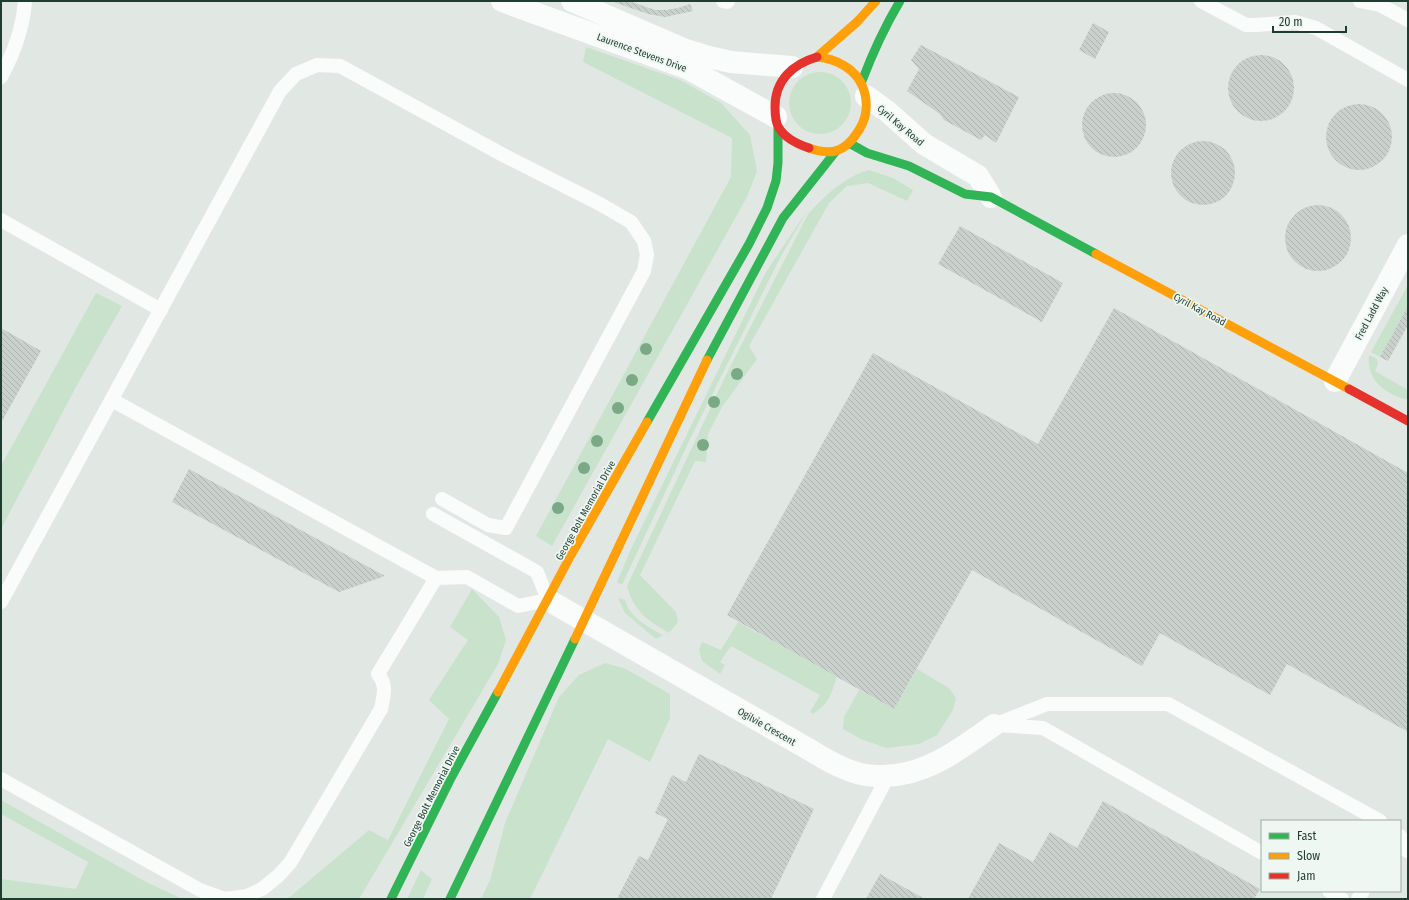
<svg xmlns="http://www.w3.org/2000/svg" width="1409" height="900" font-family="'Fira Sans Condensed',sans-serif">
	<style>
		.green { fill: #c8e2cc }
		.building { fill: url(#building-back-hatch) }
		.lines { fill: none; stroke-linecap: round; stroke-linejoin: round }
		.lane { stroke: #fafcfb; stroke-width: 14 }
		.street { stroke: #fafcfb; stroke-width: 22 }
		.fast { stroke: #30b455; stroke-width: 9 }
		.slow { stroke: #ff9f0a; stroke-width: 9 }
		.jam { stroke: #e5322d; stroke-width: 9 }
		.tree { fill: #7aa985 }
		.labels { text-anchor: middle; stroke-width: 3.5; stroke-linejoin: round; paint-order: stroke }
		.street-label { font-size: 10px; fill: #1e3c2f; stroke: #eef7f1 }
	</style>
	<defs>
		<pattern id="building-back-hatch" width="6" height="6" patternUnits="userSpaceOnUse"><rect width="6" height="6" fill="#cad1cd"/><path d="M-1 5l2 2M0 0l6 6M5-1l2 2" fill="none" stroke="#adb4b0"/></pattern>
	</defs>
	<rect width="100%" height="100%" fill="#e1e8e4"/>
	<g class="green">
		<polygon points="586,47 680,80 721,103 750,135 757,171 747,197 552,546 536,536 731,177 732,138 583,62"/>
		<circle cx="820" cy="103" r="31"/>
		<path d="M869,170L893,178L913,190L907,201L868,183L847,186L829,203L749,346L757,359L722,407L708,434L706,462L695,461L640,575L676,612L678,622L669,633C647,620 634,612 627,586L726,375L808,214C826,195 844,177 869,170Z"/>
		<polygon points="809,208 781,256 690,439 622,585 617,582 630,551 766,272"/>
		<polygon points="1408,285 1408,306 1380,357 1371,352"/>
		<polygon points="96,293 122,306 77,385 1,529 1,466"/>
		<path d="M1369,355L1377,359L1378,364L1375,371L1408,390V400C1385,394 1366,380 1369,355Z"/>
		<polygon points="472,589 499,617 506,640 498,664 359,899 286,899 291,896 369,830 388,840 449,719 429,700 468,640 450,627"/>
		<path d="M618,598L625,600C629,617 648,627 663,635L656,639L625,613Z"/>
		<path d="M738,622L837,677C831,694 829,704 813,714L810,712L820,695L731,646L720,662L725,665L720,674L702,661L699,650L702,642L721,650Z"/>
		<polygon points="605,663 626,669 670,694 670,718 650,762 608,739 530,899 481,899 490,880 505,823 559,697 579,675"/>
		<polygon points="917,669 949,688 956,698 953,710 937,735 919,744 887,748 861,739 843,729 844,717 859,690 894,709"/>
		<polygon points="1,800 146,882 183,899 1,899 1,879 76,889 88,862 1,814"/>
		<polygon points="421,870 432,879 423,899 407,899"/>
	</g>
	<g class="building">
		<polygon points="611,1 629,1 655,10 666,10 678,8 690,4 693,11 665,17 648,14"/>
		<polygon points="1093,23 1109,32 1095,59 1079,50"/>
		<polygon points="921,45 1019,97 996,143 985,135 981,140 944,120 940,114 907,91 919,69 911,60"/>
		<circle cx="1261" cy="88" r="33"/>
		<circle cx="1114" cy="125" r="32"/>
		<circle cx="1359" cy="137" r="33"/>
		<circle cx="1203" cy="173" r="32"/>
		<circle cx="1318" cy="238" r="33"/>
		<polygon points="960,226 1063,283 1042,322 938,264"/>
		<polygon points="1408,306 1408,325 1388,361 1380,357"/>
		<polygon points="1114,308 1408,473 1408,732 1287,664 1270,695 1160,633 1142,666 972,570 894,709 727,615 873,353 1038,444"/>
		<polygon points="1,328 41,351 1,423"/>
		<polygon points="189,469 385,576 339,592 172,502"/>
		<polygon points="699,754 814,809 771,899 617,899 639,856 648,860 668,819 655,813 672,775 686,782"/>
		<polygon points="1103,801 1260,889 1254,899 968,899 999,843 1033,862 1050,832 1077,848"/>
		<polygon points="880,874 925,899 866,899"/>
	</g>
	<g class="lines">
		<g class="lane">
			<polyline points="723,1 727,2 728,1"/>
			<polyline points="1201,1 1246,25 1256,25 1295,22 1316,28 1408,80"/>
			<polyline points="1360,1 1380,5 1408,20"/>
			<path d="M1,77C14,53 23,29 25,1"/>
			<polyline points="1,220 161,310"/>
			<polyline points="112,400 436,578 467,577 518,606 548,600 537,572 433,514"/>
			<polyline points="1,602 280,91 296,74 317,65 340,66 505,156 600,204 631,222 644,241 647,255 644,271 506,528 488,525 442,499"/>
			<polyline points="994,725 1047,704 1168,704 1380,821"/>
			<polyline points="998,725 1043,728 1262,853"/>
			<path d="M1,779L200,890L225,899L247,896L262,889L278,876L290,863L381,709C384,695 387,685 378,674L436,578"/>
			<polyline points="1400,836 1407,851 1408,849"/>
			<polyline points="1329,891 1342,899"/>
			<polyline points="823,899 888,776"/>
			<polyline points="1358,899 1363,891"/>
		</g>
		<g class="street">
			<polyline points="502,1 689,69 776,117"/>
			<polyline points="572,1 686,50 709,57 731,62 792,67"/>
			<polyline points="866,96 888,112 924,144 978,176 991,197"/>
			<polyline points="1335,381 1408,245"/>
			<path d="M548,600L810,750C825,759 840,768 857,773C865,776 875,776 884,776C927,775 960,749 994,725"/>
		</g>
		<g class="fast">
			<path d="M862,81C873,52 884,28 900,1"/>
			<polyline points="849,143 867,153 909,166 965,194 991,197 1096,254"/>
			<polyline points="707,360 783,218 836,151"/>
			<polyline points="647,422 749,244 767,208 776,181 778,163 778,128"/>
			<polyline points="391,899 451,778 498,692"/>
			<polyline points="450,899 575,639"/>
		</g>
		<g class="slow">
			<polyline points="817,57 857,22 876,1"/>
			<path d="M809,148C817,151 827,153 836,151C845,148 852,141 857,133C873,111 868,79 843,65C835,60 826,58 817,57"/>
			<polyline points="1096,254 1349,389"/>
			<polyline points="575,639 707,360"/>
			<polyline points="498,692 571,555 647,422"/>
		</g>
		<g class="jam">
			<path d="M809,148C797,144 785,138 779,128C775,122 775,113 775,107C775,80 793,64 817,57"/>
			<polyline points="1349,389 1408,421"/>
		</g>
	</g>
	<g class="tree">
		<circle cx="646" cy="349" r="6"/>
		<circle cx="737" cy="374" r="6"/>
		<circle cx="632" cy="380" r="6"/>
		<circle cx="714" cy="402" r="6"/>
		<circle cx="618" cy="408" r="6"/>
		<circle cx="597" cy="441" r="6"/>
		<circle cx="703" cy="445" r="6"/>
		<circle cx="584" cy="468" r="6"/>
		<circle cx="558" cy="508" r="6"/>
	</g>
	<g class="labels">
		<g class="street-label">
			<text transform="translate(642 52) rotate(20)" y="4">Laurence Stevens Drive</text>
			<text transform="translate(901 125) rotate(40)" y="4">Cyril Kay Road</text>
			<text transform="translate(1200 309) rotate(28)" y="4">Cyril Kay Road</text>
			<text transform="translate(1371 313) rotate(-62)" y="4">Fred Ladd Way</text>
			<text transform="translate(585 510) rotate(-61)" y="4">George Bolt Memorial Drive</text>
			<text transform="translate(767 726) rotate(30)" y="4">Ogilvie Crescent</text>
			<text transform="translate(431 796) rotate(-63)" y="4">George Bolt Memorial Drive</text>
		</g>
	</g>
	<rect width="1409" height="900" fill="none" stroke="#1e3c2f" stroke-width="4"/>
	<rect x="1261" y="820" width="140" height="72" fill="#eef7f1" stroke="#9baca3"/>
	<rect x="1269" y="833" width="20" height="6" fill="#30b455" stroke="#9baca3"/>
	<text x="1297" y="840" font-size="12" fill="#1e3c2f">Fast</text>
	<rect x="1269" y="853" width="20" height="6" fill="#ff9f0a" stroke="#9baca3"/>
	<text x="1297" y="860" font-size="12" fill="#1e3c2f">Slow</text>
	<rect x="1269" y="873" width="20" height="6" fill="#e5322d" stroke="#9baca3"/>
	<text x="1297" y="880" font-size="12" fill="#1e3c2f">Jam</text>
	<path d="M1273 26v6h73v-6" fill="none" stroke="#1e3c2f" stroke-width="2"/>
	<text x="1279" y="26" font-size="12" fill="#1e3c2f" stroke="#eef7f1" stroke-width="3" paint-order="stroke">20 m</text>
</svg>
